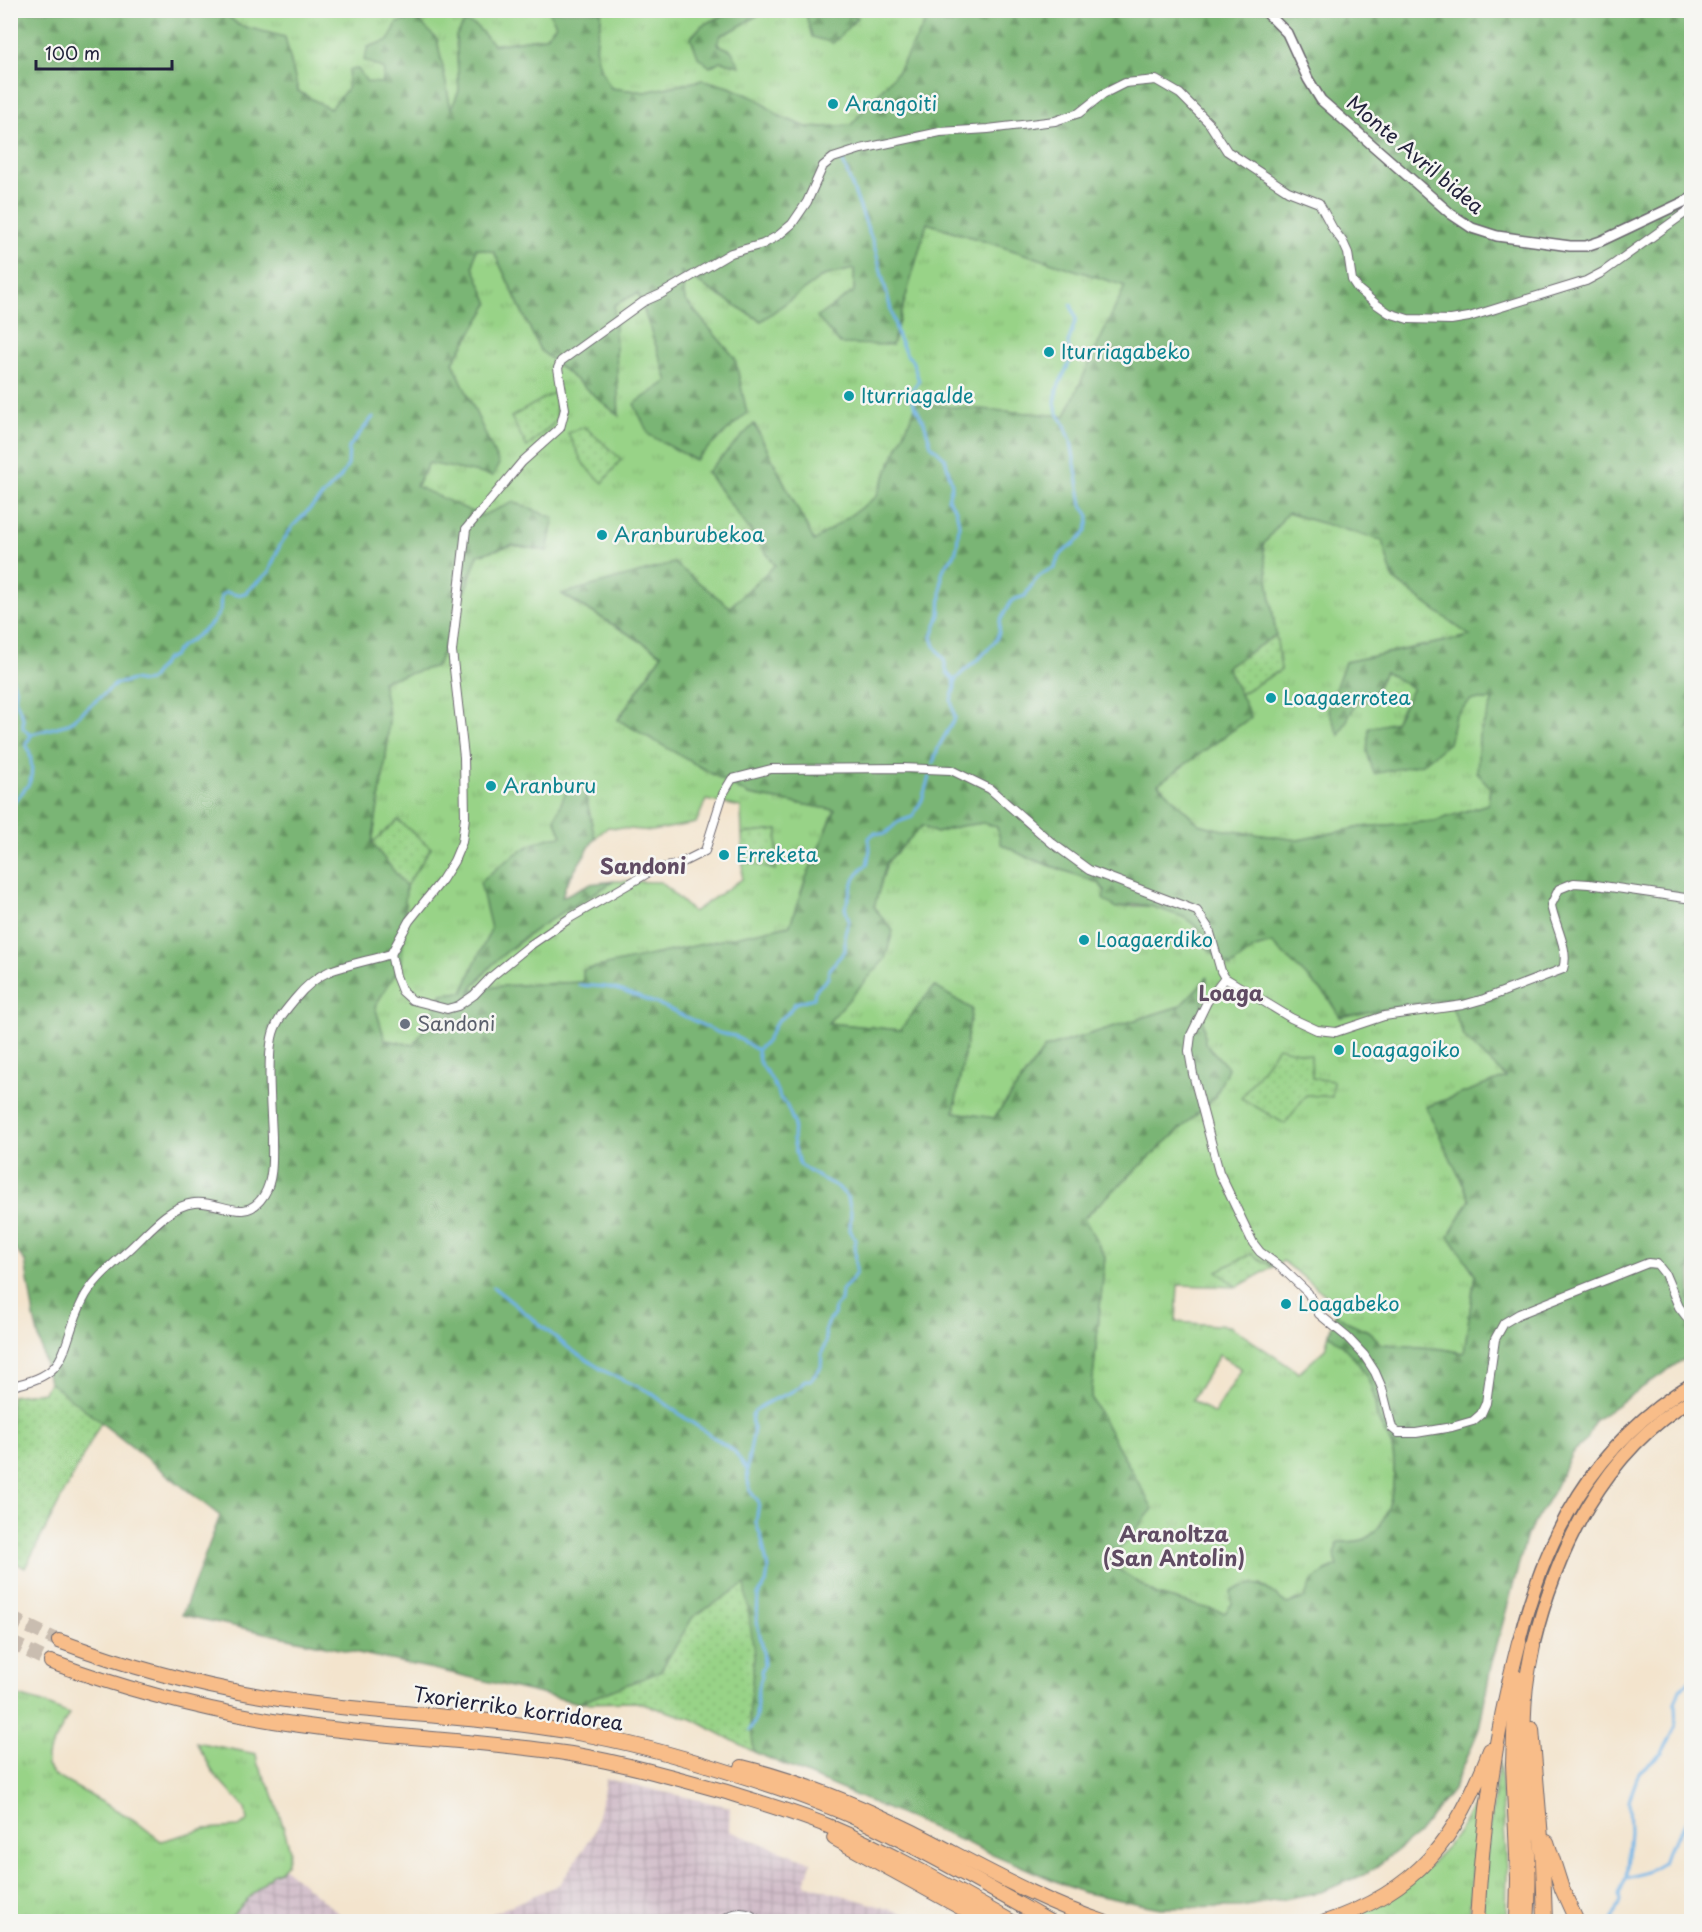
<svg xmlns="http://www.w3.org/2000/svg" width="1702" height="1932" font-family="'Playpen Sans',sans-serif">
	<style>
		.industrial { fill: url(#industrial-grid) }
		.grass { fill: url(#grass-tufts); stroke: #5d7a61; stroke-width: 1.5; fill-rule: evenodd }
		.forest { fill: url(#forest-firs); stroke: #4e6c58; stroke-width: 1.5; fill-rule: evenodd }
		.garden { fill: url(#garden-dots); stroke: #5d7a61; stroke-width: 1.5 }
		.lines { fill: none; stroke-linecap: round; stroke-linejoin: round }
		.stream { stroke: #71b3e6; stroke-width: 3 }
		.motorway-tunnel { stroke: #c9bdb0; stroke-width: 14; stroke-dasharray: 14 7; stroke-linecap: butt }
		.minor-casing { stroke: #6b666e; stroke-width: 10 }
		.tertiary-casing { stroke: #6b666e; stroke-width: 12 }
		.primary-casing { stroke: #6b666e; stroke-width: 15 }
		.motorway-casing { stroke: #6b666e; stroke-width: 16 }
		.minor { stroke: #fff; stroke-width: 8 }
		.tertiary { stroke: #fff; stroke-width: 9 }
		.primary { stroke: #f8bd89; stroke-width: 12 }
		.motorway { stroke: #f8bd89; stroke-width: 14 }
		.culture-dot { fill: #0f9aa8; stroke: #f6f6f2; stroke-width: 2 }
		.worship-dot { fill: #6b7280; stroke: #f6f6f2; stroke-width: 2 }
		.labels { text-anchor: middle; stroke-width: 5; stroke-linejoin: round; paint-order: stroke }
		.culture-label { font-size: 20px; fill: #0d838f; stroke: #f6f6f2; text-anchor: start }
		.street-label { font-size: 20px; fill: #22223b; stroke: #f6f6f2 }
		.worship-label { font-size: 20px; fill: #5b616d; stroke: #f6f6f2; text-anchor: start }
		.neighbourhood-label { font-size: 21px; font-weight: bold; fill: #604c63; stroke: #f6f6f2 }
	</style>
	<defs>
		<pattern id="industrial-grid" width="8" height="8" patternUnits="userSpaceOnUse" patternTransform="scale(1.5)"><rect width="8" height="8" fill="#d1bdc9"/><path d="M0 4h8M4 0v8" fill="none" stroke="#b3a2ae"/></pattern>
		<pattern id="grass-tufts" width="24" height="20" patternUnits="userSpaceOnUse" patternTransform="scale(1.5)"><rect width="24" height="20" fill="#98d387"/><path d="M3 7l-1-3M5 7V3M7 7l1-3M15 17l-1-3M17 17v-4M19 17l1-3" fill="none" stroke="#83b575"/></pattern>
		<pattern id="forest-firs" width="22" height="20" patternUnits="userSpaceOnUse" patternTransform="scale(1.5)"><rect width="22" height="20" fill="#7ab574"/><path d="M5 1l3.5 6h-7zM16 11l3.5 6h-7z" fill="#649360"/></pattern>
		<pattern id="garden-dots" width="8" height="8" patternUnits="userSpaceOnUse" patternTransform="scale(1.5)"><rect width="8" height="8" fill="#98d387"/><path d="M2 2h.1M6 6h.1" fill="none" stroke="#83b575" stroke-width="1.8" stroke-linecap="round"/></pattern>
	</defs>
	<rect width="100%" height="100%" fill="#f6f6f2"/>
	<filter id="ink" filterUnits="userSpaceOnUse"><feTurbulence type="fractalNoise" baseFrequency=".0167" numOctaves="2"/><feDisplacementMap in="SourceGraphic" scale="12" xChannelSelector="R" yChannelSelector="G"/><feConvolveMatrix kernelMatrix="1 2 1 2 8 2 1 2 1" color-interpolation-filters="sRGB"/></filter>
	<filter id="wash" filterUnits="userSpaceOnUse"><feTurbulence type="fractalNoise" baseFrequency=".008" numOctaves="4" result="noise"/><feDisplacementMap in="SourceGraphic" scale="24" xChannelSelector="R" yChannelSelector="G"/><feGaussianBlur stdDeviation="1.35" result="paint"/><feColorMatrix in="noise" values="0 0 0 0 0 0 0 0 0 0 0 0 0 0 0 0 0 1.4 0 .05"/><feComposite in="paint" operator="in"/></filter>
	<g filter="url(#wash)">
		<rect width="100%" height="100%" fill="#f3e4cd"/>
		<g class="industrial">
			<polygon points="606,1779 730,1807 729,1831 811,1862 805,1884 915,1917 918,1921 473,1922 560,1884 594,1833"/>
			<polygon points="278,1863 348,1921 228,1922"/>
		</g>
		<g class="grass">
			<path d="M549,10L556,25L545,37L493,45L476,26L456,36L459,91L451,110L437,39L389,40L368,47L365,60L384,69L383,84C354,80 347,89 330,110L298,91L285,37L238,25L223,11Z"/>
			<path d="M601,11H734L702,25L691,37L731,50L716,44L721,35C737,31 744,20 757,13C771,7 790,11 805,11L833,43L858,17L835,11H932L898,71L851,125L809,128L779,116L757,99L729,87L703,80L645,92L611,88C601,70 594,60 597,39C598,29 603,20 601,11Z"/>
			<polygon points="927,223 1126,286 1065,416 917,404 876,497 814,541 755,425 707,472 775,565 730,607 674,563 563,595 662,654 618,719 749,795 835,810 806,878 790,925 584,970 583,982 503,986 470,991 496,960 543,924 614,881 661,882 693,912 742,879 743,860 775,869 778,830 742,834 741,807 706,800 696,823 652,831 608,827 595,838 583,784 562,837 485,904 492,929 473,967 463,992 441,994 432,1016 414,1045 385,1040 375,1006 401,963 406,886 431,848 372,843 386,757 389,718 382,681 437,666 478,555 512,545 547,551 481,516 416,487 429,463 493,476 498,464 453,362 489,304 473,267 476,248 494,252 540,350 618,415 614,305 638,293 668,381 634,404 735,358 685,300 680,271 761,321 823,276 854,269 854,291 892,345"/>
			<polygon points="1287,513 1382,540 1393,579 1470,636 1345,662 1328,710 1339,735 1357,701 1371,701 1385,672 1413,688 1395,722 1449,743 1455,716 1471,700 1493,700 1479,736 1490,787 1488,804 1435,821 1362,827 1298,840 1218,829 1199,824 1158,784 1251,717 1240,694 1281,670 1263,545"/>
			<path d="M983,823L997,827L1002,844L1026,857L1099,883L1116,908C1144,903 1179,906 1200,929C1204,934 1205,941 1206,947L1255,948L1272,943L1326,995L1340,1017L1448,998L1465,1038L1507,1077L1426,1107L1470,1199L1449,1236L1475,1274L1464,1354L1443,1349L1382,1344L1368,1331L1348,1322L1335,1313L1337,1304L1283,1261L1273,1267L1251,1254L1218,1271L1237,1287L1178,1285L1176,1322L1230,1326L1299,1373L1325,1349L1329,1334C1348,1349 1368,1371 1374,1396C1376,1403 1375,1411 1378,1419C1381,1429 1389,1437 1392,1447C1398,1474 1392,1531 1361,1540C1354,1542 1345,1542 1338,1543V1566L1325,1571L1305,1598L1287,1604L1260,1584L1232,1604L1225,1613L1157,1595L1108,1562L1152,1509L1091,1398L1105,1257L1084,1218L1215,1097L1228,1068L1205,1043L1202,1008L1206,979L1180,1006L1045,1048L994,1118L954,1112L972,1010L934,987L901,1030L828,1023L850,997L893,931L874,907L887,862L922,826L936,833L960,826ZM1219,1355L1242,1369L1214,1414L1192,1400Z"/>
			<polygon points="11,1694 43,1703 69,1714 47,1756 47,1766 54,1775 134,1820 161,1841 205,1829 239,1827 247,1821 245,1808 214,1774 196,1742 256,1754 258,1765 272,1791 287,1839 290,1851 286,1864 280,1871 272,1874 227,1921 11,1921"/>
			<polygon points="1499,1759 1507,1868 1506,1921 1481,1922 1485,1865"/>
			<path d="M1483,1791L1473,1866L1469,1921L1346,1922C1388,1899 1423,1877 1453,1839C1465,1824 1473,1807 1483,1791Z"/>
		</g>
		<g class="forest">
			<path d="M11,11H223L238,25L285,37L298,91L330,109L347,89L349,70L358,69L367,82L383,83L384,69L364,60L368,47L389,40L397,23L416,18L437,39L451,109L459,91L456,36L465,22L476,26L494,45L545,37L556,25L549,11H601C603,20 598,29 597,39C594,60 601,70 611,88L645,92L703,80L729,87L757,99L779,116L809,128L851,125L898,71L932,11H1691V1356L1681,1361L1594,1421L1587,1440L1572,1453L1553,1492L1527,1535L1491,1666L1479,1729L1453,1790L1417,1835L1368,1873L1321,1892L1241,1907L1160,1908L1081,1892L754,1752L749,1716L754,1655L693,1617L660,1672L579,1703L451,1673L182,1615L220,1516L49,1382L34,1317L25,1261L11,1245ZM927,223L1125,286L1065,416L917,404L876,497L814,541L754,424L707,472L775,565L730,607L674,563L562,594L662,654L618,720L749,795L835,810L806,878L790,925L583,970V982L502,986L470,991C505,941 563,913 614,881L589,884L562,897L566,884L595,838L583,783L568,786L555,819L562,836C530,838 503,863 480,882L491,929L473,967L463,992L442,994L432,1016L414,1045L385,1040L375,1006L402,963L406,886L372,843L386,757L389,717L382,681L437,666L478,555L512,545L547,551L554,518L514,502L481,516L416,486L429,463L493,476L499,464L453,362L489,304L473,267L476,248L494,252L540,350L619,416L614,305L638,293L668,381L634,404L649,435L695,460L747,413L735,358L685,300L681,272L761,321L823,276L854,269V291L817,317L840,344L892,345ZM1287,513L1382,540L1393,579L1470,636L1345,662L1328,709L1339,735L1357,702L1370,701L1385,672L1413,688L1395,722L1369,728L1367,752L1374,774L1422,764L1449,743L1455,716L1471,700H1493L1479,736L1477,773L1490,787L1488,804L1435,821L1362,827L1298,840L1218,829L1199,824L1158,784L1251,717L1227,667L1276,635L1263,545ZM983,823L997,827L1001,844L1026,857L1099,883L1105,891L1103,899L1116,908L1136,904L1151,906L1186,918L1201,931L1206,947L1230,967L1255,948L1272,943L1326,995L1340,1017L1448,998L1465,1038L1506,1077L1426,1107L1470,1199L1449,1236L1475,1274L1464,1353L1443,1349L1382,1344L1368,1331L1348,1322L1335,1313L1329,1334C1348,1349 1368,1371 1374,1396C1376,1403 1375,1411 1378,1419C1381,1429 1389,1437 1392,1447C1398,1473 1392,1531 1361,1540C1354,1542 1345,1542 1338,1542L1334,1555L1338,1566C1318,1574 1311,1578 1305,1598L1287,1604C1263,1587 1259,1576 1231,1592L1232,1604L1225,1613L1157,1595L1108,1562L1153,1509L1091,1398L1105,1257L1084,1218L1215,1097L1228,1068L1205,1043L1202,1008L1207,978L1180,1006L1045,1048L994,1118L954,1112L972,1009L934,986L900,1030L828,1023L885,959L893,931L874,907L887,862L922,826L936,833L960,826Z"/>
			<path d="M734,11H769C751,16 739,30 721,35L717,44L731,50L740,66L720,61L710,67L698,57L691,38L702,25Z"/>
			<polygon points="805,11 819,11 821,14 835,11 858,17 833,43 812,37"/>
		</g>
		<g class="garden">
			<polygon points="555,392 557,420 527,447 511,417"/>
			<polygon points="585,427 621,459 603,483 584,465 568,433"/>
			<polygon points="1276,635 1281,670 1240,694 1227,667"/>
			<polygon points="398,820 431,848 406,886 372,843"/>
			<polygon points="778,830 775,870 743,860 742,834"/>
			<polygon points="1278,1047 1311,1055 1312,1078 1333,1081 1332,1097 1306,1095 1285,1124 1241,1098"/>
			<polygon points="1251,1254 1273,1267 1237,1287 1217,1271"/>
			<polygon points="49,1382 101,1422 25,1568 11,1560 11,1396 44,1392"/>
			<polygon points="745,1584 754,1655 749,1716 754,1752 692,1719 636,1702 579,1703 660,1672 693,1617"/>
		</g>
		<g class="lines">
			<g class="stream">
				<polyline points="842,159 875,248 898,337 907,355 912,360 919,381 910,392 910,397 924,422 931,445 945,458 952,485 948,499 956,510 959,524 957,547 954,556 945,566 942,573 940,614 932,637 935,646 944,659 947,673 953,679 955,687 951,700 955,718 939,746 933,763"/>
				<polyline points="10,671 16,692 15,698 23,718 23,728 30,735"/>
				<path d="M955,684L956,679L963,672L981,657L996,640L999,632L1000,621L1010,603L1015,599L1025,596C1033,582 1039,573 1055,568C1059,543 1089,546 1089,516L1082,505L1071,441L1064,423L1057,412L1055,403L1057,389L1071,359L1068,343L1076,319L1071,305"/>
				<path d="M10,806C15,800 27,788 29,783C34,774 31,752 26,744L32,734L68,724L116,684L133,680L143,682L149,681L166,659L173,656L180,647L195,637L212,623L220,611L221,596L226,592L237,595L245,593L269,572L280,545L293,526L340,478L348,465L349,447L373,417"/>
				<polyline points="579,985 607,987 622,991 663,1006 719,1033 735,1036 757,1050"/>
				<polyline points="493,1287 570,1349 604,1371 650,1392 685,1418 734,1451 747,1470"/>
				<path d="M750,1730L756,1718L758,1686L762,1677L761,1671L764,1665L763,1649L757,1622L758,1595L766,1584L768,1569L762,1540L756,1523L759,1502C757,1499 755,1497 753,1495C742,1478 750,1452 753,1435C755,1428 748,1418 754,1412C768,1397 794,1397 805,1380H811L821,1367L822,1353L826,1342L825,1331L830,1319L834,1315L835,1307L841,1301L842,1290L851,1281L856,1272L855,1239L850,1230L851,1212L848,1198L838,1187L813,1174L799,1164L793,1140L794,1123L786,1104L780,1098L773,1082L759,1061L757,1050L766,1042L777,1021L787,1014L795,1003L814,998L815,991L828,978L829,969L845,951V933L849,921L845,908L854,880L862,868L867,865L870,850L869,838L874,833L885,834L898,822L912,817L922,800L929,777"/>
				<polyline points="1627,1878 1646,1872 1663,1862 1668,1848 1692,1813"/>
				<polyline points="1611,1922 1620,1901 1619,1895 1626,1878 1630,1832 1629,1800 1639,1773 1662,1753 1676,1727 1675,1703 1680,1689 1692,1679"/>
			</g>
		</g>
	</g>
	<g filter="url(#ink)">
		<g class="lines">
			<g class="motorway-tunnel">
				<polyline points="10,1618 59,1641"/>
				<polyline points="10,1642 51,1662"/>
			</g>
			<g class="minor-casing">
				<g id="minor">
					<path d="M391,954L396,976L402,991L412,1000L447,1009L458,1006L474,995L491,977L529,946L570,918L653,870L679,864L705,851L723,794L732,779L771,769L902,768L951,770L990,789L1052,843L1089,870L1197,911L1209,929L1221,971L1225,978L1291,1018L1317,1030L1336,1032L1384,1016L1463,1005L1484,999L1563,969C1570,950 1554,924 1551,905L1559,889L1574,883L1589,884L1692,899"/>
					<polyline points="1225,978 1207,1002 1191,1035 1189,1051 1193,1074 1219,1172 1253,1243 1260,1252 1282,1268 1308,1293 1319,1314 1347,1337 1364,1355 1375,1372 1382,1388 1392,1428 1398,1433 1416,1433 1452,1427 1473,1421 1481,1414 1486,1403 1495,1339 1504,1323 1519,1314 1648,1263 1657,1264 1665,1274 1679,1307 1692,1324"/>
					<path d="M10,1386C74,1375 59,1347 83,1300C93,1279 115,1263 132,1247C149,1231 169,1206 194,1203C219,1199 245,1226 264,1195C274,1179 272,1155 272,1137C271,1109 267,1064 272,1038C275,1022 285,1011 295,999C304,988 316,977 330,971C350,964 371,960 391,954L409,921L442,880L454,861L462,842L465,817L464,757L452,651L466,529L522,462L560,428L565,409L558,368L561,361L643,302L661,294L731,253L763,244L779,235L792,224L807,202L823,166L833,158L861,149L940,132L988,129L1055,121L1079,113L1103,94L1125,83L1156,80L1180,94L1209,123L1227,151L1288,191L1319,203L1333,229L1343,242L1348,253L1352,280L1358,289L1376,304L1389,313L1408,319L1451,320L1469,317L1586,281L1603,272L1692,208"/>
					<path d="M721,1922C733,1910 748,1910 760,1922"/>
				</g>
			</g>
			<g class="tertiary-casing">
				<polyline id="tertiary" points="1264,10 1287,33 1308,79 1321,100 1451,214 1472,228 1497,236 1570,246 1586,246 1601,241 1692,198"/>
			</g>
			<g class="primary-casing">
				<g id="primary">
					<path d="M1519,1642C1545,1536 1595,1442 1692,1384"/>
					<path d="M1533,1646C1556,1550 1604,1451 1692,1399"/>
				</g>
			</g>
			<g class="motorway-casing">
				<g id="motorway">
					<path d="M59,1641C139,1671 222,1692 307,1703C397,1715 488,1717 577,1733C629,1742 679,1756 729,1772C779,1787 828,1804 875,1827C934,1856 992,1889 1050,1922"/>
					<path d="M51,1662C132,1692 215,1713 300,1725C390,1738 481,1740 571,1754C623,1763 673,1777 723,1791C758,1802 794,1812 828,1826C892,1853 952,1888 1012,1922"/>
					<polyline points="1516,1677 1513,1764 1518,1878 1517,1922"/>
					<polyline points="1532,1729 1543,1862 1545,1922"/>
					<path d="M742,1767C802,1782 858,1805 913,1832C976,1864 1037,1900 1104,1922"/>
					<polyline points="834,1838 987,1922"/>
					<polyline points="1547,1842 1562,1889 1577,1922"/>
					<path d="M1325,1922C1419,1891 1456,1839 1490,1750"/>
					<path d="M1477,1922C1482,1827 1495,1733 1519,1642"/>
					<path d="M1527,1922C1533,1846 1519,1771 1525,1696C1526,1679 1530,1662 1533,1646"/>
				</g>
			</g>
			<use href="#minor" class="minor"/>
			<use href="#tertiary" class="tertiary"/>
			<use href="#primary" class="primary"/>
			<use href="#motorway" class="motorway"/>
		</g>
	</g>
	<g class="culture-dot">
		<circle cx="833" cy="104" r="6"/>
		<circle cx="1049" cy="352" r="6"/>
		<circle cx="849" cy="396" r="6"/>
		<circle cx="602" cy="535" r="6"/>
		<circle cx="1271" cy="698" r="6"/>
		<circle cx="491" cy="786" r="6"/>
		<circle cx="724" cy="855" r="6"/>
		<circle cx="1084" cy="940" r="6"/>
		<circle cx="1339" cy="1050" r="6"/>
		<circle cx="1286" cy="1304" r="6"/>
	</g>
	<circle class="worship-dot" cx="405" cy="1024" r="6"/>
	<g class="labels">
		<g class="culture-label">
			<text x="845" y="111">Arangoiti</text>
			<text x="1061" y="359">Iturriagabeko</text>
			<text x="861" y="403">Iturriagalde</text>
			<text x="614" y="542">Aranburubekoa</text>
			<text x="1283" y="705">Loagaerrotea</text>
			<text x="503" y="793">Aranburu</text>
			<text x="736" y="862">Erreketa</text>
			<text x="1096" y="947">Loagaerdiko</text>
			<text x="1351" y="1057">Loagagoiko</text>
			<text x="1298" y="1311">Loagabeko</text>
		</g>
		<g class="street-label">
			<text transform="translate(1415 155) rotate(40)" y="7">Monte Avril bidea</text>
			<text transform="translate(518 1709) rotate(8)" y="7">Txorierriko korridorea</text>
		</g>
		<g class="worship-label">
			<text x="417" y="1031">Sandoni</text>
		</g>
		<g class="neighbourhood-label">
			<text x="643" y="874">Sandoni</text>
			<text x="1231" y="1001">Loaga</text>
			<text x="1174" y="1542">Aranoltza<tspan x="1174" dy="24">(San Antolin)</tspan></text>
		</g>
	</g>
	<rect width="1702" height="1932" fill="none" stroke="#f6f6f2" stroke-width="36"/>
	<path d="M36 60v9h136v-9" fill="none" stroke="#22223b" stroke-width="3"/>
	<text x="45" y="60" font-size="18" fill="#22223b" stroke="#f6f6f2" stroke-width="4.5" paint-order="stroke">100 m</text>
</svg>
